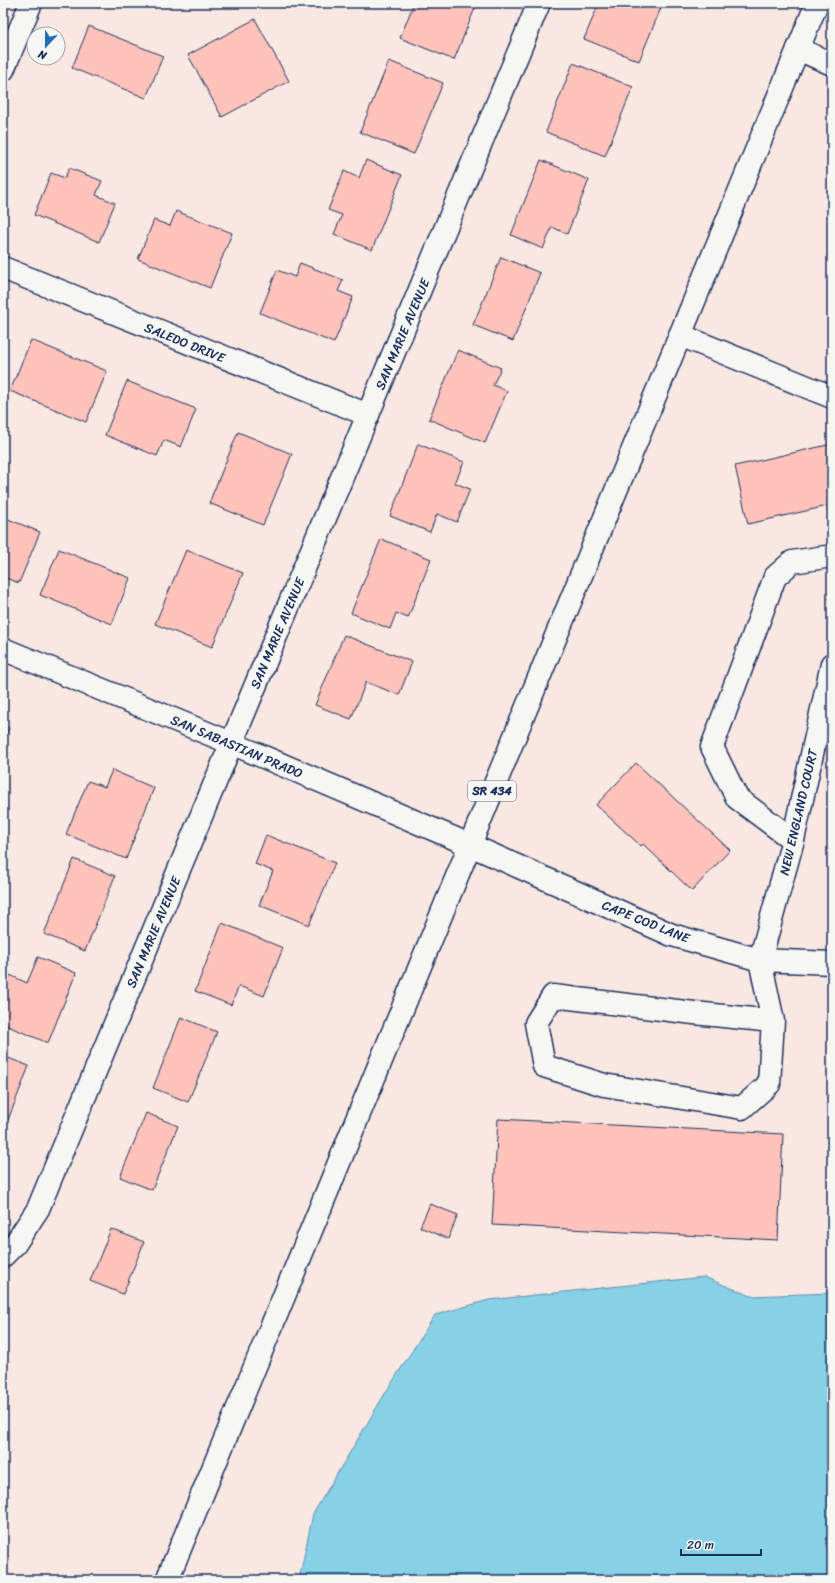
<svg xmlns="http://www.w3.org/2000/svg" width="835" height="1583" font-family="Sriracha,sans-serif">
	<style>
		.water { fill: #87d1e7; stroke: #5c90b0 }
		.building { fill: #ffc3bc; stroke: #1b2f5e }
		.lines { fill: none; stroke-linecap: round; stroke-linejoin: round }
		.minor-casing { stroke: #1b2f5e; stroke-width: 25 }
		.major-casing { stroke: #1b2f5e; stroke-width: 25 }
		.minor { stroke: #f6f6f2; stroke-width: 22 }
		.major { stroke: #f6f6f2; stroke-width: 22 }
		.labels { text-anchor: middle; stroke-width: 3; stroke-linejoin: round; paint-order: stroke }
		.shield { fill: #f6f6f2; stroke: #5d6b8a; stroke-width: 1 }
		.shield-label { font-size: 12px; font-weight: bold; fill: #1b2f5e }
		.street-label { font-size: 13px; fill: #1b2f5e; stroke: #f6f6f2 }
	</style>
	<rect width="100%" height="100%" fill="#f9e7e2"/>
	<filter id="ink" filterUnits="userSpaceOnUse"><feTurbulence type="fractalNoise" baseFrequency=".025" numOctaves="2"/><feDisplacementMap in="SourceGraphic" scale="8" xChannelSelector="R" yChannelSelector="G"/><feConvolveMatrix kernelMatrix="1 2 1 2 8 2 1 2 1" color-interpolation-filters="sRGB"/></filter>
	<g filter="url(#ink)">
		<polygon class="water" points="704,1277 751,1296 832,1293 832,1580 299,1580 313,1514 386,1392 435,1315 489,1300"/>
		<g class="building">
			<polygon points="414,3 477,3 454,60 400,38"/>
			<polygon points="599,3 663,3 639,61 584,39"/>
			<polygon points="255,19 289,81 222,117 188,55"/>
			<polygon points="89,26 163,56 146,98 72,68"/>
			<polygon points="389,61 443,83 414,154 360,132"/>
			<polygon points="573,63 633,87 605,156 546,132"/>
			<polygon points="366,160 402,175 372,250 334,234 342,215 328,210 344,171 359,178"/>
			<polygon points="541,160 589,180 567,234 552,227 543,249 511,235"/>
			<polygon points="69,168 102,181 96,195 115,203 99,242 34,215 51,173 65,178"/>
			<polygon points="176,211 232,233 210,288 138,259 154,220 170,226"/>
			<polygon points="501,257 540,273 513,341 473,325"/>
			<polygon points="300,263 343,280 338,291 353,297 334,343 260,313 277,270 295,277"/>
			<polygon points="31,340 107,371 86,422 10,391"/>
			<polygon points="458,350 501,368 493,385 507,391 485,443 429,419"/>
			<polygon points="127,381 196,409 181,447 164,440 157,456 105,435"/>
			<polygon points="238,432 292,454 263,525 209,503"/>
			<polygon points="418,444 464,462 455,483 470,489 457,522 437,514 430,532 390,516"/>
			<polygon points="832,444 832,505 748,524 735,466"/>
			<polygon points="3,517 40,532 19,583 3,577"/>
			<polygon points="381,539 431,559 408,618 396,613 390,629 351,613"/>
			<polygon points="59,549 130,578 112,624 40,595"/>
			<polygon points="186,550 243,573 212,647 155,624"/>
			<polygon points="344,635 412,662 399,695 366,682 351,719 315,705"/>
			<polygon points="3,725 9,728 3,742"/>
			<polygon points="636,763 730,850 692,891 643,844 641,846 596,805"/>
			<polygon points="112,770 154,788 126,859 66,834 88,781 105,787"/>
			<polygon points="266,835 335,863 309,925 259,905 273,871 255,864"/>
			<polygon points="74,859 115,876 85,951 44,934"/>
			<polygon points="222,923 283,948 264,996 239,986 231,1005 195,991"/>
			<polygon points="38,957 76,973 48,1043 3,1024 3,993 10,975 27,983"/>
			<polygon points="181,1017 217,1032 188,1102 153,1088"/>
			<polygon points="3,1056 29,1066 8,1120 3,1118"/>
			<polygon points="146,1113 178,1126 152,1190 120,1177"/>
			<polygon points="498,1119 783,1134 778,1240 492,1225"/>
			<polygon points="430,1204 458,1215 448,1239 420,1227"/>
			<polygon points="111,1229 144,1242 123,1294 90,1281"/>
		</g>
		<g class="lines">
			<g class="minor-casing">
				<g id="minor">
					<polyline points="798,49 832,64"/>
					<polyline points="3,70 31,3"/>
					<polyline points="3,268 368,415"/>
					<polyline points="680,335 832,397"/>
					<polyline points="3,649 231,743 470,845 672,935 760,960 832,963"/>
					<polyline points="793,840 737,798 712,747 775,577 792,562 832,556"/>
					<polyline points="773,1021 769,1084 742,1108 604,1085 544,1066 536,1023 553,996 694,1013 773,1021 760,960 793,840 832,664"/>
					<polyline points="3,1256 15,1244 38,1209 539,3"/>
				</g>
			</g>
			<g class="major-casing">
				<polyline id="major" points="167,1580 817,3"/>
			</g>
			<use href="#minor" class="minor"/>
			<use href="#major" class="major"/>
		</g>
	</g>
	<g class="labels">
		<rect class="shield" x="468" y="781" width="48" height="20" rx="3"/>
		<g class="shield-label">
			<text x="492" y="795">SR 434</text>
		</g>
		<g class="street-label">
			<text transform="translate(402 334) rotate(-67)" y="5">SAN MARIE AVENUE</text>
			<text transform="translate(185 342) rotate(22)" y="5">SALEDO DRIVE</text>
			<text transform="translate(277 633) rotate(-67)" y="5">SAN MARIE AVENUE</text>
			<text transform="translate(237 746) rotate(23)" y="5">SAN SABASTIAN PRADO</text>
			<text transform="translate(798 812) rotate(-77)" y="5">NEW ENGLAND COURT</text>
			<text transform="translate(646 921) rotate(22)" y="5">CAPE COD LANE</text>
			<text transform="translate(153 932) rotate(-67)" y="5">SAN MARIE AVENUE</text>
		</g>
	</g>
	<rect width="835" height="1583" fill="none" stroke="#f6f6f2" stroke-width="16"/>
	<rect x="8" y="8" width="819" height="1567" fill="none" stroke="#1b2f5e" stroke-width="1.5" filter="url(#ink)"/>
	<g transform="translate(46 46) rotate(202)"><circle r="19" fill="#f6f6f2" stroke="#9ea6b7"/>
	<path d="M0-3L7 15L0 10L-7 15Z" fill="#1f6fb2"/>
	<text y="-6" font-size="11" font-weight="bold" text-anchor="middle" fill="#1b2f5e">N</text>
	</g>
	<path d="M681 1549v6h80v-6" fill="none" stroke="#1b2f5e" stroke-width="2"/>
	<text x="687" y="1549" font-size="12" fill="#1b2f5e" stroke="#f6f6f2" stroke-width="3" paint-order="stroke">20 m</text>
</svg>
